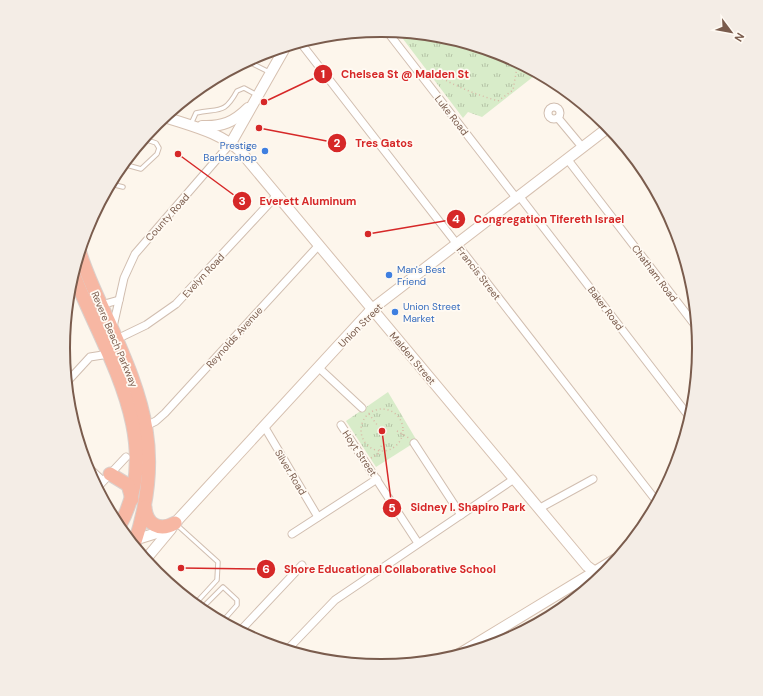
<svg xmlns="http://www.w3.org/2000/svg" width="763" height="696" font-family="'DM Sans',sans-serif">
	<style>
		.park { fill: url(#park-tufts) }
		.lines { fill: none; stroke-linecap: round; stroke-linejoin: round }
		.lane-casing { stroke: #d1beb0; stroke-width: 5.5 }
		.street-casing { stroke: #d1beb0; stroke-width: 9 }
		.secondary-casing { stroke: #d6c0b0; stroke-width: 12 }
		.highway-casing { stroke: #dad1cd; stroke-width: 15 }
		.path { stroke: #d9b8a5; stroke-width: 1.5; stroke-dasharray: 1 3; stroke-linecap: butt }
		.lane { stroke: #fff; stroke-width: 3.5 }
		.street { stroke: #fff; stroke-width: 7 }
		.secondary { stroke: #fff; stroke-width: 10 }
		.highway { stroke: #f7b7a3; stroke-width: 13 }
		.shop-dot { fill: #3f7fe0; stroke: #fffaf3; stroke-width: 1.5 }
		.labels { text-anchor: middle; stroke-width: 3.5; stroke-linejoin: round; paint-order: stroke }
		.street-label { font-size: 10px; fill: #7a5c4d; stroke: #fffaf3 }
		.shop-label { font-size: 10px; fill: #366cbe; stroke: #fffaf3; text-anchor: start }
		.rim { fill: none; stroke: #7a5c4d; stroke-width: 2 }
		.leader { fill: none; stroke: #d62828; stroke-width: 1.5 }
		.callout-dot { fill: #d62828; stroke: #fffaf3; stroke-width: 1.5 }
		.mark-label { font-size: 12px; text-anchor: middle; font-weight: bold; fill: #fff }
		.callout-label { font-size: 11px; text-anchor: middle; font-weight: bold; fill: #d62828; stroke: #fffaf3; stroke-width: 3.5; stroke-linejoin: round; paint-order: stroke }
	</style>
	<defs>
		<pattern id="park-tufts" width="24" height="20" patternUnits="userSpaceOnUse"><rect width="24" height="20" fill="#d8ecc9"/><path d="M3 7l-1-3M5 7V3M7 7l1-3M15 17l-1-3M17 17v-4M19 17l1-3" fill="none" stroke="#b4c2a5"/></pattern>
	</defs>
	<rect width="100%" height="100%" fill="#fdf6ec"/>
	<g class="park">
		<polygon points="397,31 444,36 503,54 538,73 482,117 468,112 463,118"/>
		<polygon points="388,392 417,441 376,467 346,421"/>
	</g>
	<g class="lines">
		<g class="lane-casing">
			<g id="lane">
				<polyline points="247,61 269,72"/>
				<path d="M191,124L196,113C219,108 224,115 237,91L244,88L257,95"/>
				<polyline points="123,164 141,169 157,154 159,148 156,143 144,139"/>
				<polyline points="111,184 123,187"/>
				<polyline points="177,525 218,562 217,580 195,604"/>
				<polyline points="201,609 223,587 237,600 237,605 222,622"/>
			</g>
		</g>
		<g class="street-casing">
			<g id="street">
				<polyline points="386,30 517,199"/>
				<polyline points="300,42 658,503"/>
				<circle cx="554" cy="113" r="6"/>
				<polyline points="558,118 583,148"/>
				<polyline points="568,160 698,329"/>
				<polyline points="520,197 691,419"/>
				<polyline points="101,305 119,300"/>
				<polyline points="113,327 124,278 135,254 231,143"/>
				<polyline points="117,339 146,325 176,304 276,196"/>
				<polyline points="319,368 362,408"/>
				<polyline points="67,382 90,357 109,354"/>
				<polyline points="341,425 418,543"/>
				<polyline points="146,426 156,421 165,413 319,245"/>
				<polyline points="264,426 318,517"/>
				<polyline points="414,443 461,515"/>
				<polyline points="87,466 103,481"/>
				<polyline points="97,488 126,457"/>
				<polyline points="540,508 593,479"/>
				<polyline points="292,534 377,479"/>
				<polyline points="240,631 302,565"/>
				<polyline points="287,650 335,600 514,479"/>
			</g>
		</g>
		<g class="secondary-casing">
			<g id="secondary">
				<path d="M165,117C191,126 220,132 241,152L587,566L602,577"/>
				<path d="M202,126C222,127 234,122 248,108"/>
				<polyline points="231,143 286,46"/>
				<polyline points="131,541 163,531 175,523 372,309 609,127"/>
				<polyline points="146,559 171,529"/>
				<polyline points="456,656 619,557"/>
			</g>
		</g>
		<g class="highway-casing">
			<g id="highway">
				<path d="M80,253C87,276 98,298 108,320C145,402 164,456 134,545"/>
				<path d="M73,273C104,353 167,441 119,527"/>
				<polyline points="110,474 128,485 132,499"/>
				<path d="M145,507C146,524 159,532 175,523"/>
			</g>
		</g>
		<g class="path">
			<path d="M429,76L433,73C454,86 475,94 498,101L513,90L518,62"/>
			<circle cx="382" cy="430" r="21"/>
			<polyline points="369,414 378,426"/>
			<polyline points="397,431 409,438"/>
			<polyline points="371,458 378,454 382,444"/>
		</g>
		<use href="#lane" class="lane"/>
		<use href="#street" class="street"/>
		<use href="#secondary" class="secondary"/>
		<use href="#highway" class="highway"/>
	</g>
	<g class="shop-dot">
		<circle cx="265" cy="151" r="4"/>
		<circle cx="389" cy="275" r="4"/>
		<circle cx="395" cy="312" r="4"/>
	</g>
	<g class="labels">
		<g class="street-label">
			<text transform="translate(452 115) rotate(52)" y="4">Luke Road</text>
			<text transform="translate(167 217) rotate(-48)" y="4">County Road</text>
			<text transform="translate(479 273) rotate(52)" y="4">Francis Street</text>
			<text transform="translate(655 273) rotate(53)" y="4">Chatham Road</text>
			<text transform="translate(203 275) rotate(-47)" y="4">Evelyn Road</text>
			<text transform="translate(606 308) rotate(53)" y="4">Baker Road</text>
			<text transform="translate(360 325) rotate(-45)" y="4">Union Street</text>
			<text transform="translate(234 337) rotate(-48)" y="4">Reynolds Avenue</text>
			<text transform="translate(115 339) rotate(67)" y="4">Revere Beach Parkway</text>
			<text transform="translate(413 358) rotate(50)" y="4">Malden Street</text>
			<text transform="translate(360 453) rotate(56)" y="4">Hoyt Street</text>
			<text transform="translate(291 472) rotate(59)" y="4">Silver Road</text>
		</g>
		<g class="shop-label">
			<text x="257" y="149" text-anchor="end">Prestige<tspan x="257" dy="12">Barbershop</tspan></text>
			<text x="397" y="273">Man's Best<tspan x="397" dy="12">Friend</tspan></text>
			<text x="403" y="310">Union Street<tspan x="403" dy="12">Market</tspan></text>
		</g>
	</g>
	<path d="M0 0H763V696H0ZM70 348a311 311 0 1 1 622 0a311 311 0 1 1-622 0Z" fill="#f4ede6" fill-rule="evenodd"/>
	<path class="rim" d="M70 348a311 311 0 1 1 622 0a311 311 0 1 1-622 0Z"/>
	<path class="leader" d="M264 102L323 74M259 128L337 143M178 154L242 201M368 234L456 219M382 431L392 508M181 568L266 569"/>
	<g class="callout-dot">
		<circle cx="264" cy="102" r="4"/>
		<circle cx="259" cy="128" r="4"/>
		<circle cx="178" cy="154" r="4"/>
		<circle cx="368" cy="234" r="4"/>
		<circle cx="382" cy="431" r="4"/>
		<circle cx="181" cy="568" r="4"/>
		<circle cx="323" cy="74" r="10"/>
		<circle cx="337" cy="143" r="10"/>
		<circle cx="242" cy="201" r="10"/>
		<circle cx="456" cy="219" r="10"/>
		<circle cx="392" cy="508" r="10"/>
		<circle cx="266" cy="569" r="10"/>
	</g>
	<g class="mark-label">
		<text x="323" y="78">1</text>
		<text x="337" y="147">2</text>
		<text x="242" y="205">3</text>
		<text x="456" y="223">4</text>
		<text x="392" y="512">5</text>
		<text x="266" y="573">6</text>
	</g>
	<g class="callout-label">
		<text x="405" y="78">Chelsea St @ Malden St</text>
		<text x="384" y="147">Tres Gatos</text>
		<text x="308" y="205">Everett Aluminum</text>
		<text x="549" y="223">Congregation Tifereth Israel</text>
		<text x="468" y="511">Sidney I. Shapiro Park</text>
		<text x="390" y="573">Shore Educational Collaborative School</text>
	</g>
	<g transform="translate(731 32) rotate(122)" stroke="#fffaf3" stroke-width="3" paint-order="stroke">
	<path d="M0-3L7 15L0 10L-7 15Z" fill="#7a5c4d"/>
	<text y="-6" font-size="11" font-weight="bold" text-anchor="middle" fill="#7a5c4d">N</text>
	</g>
</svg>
